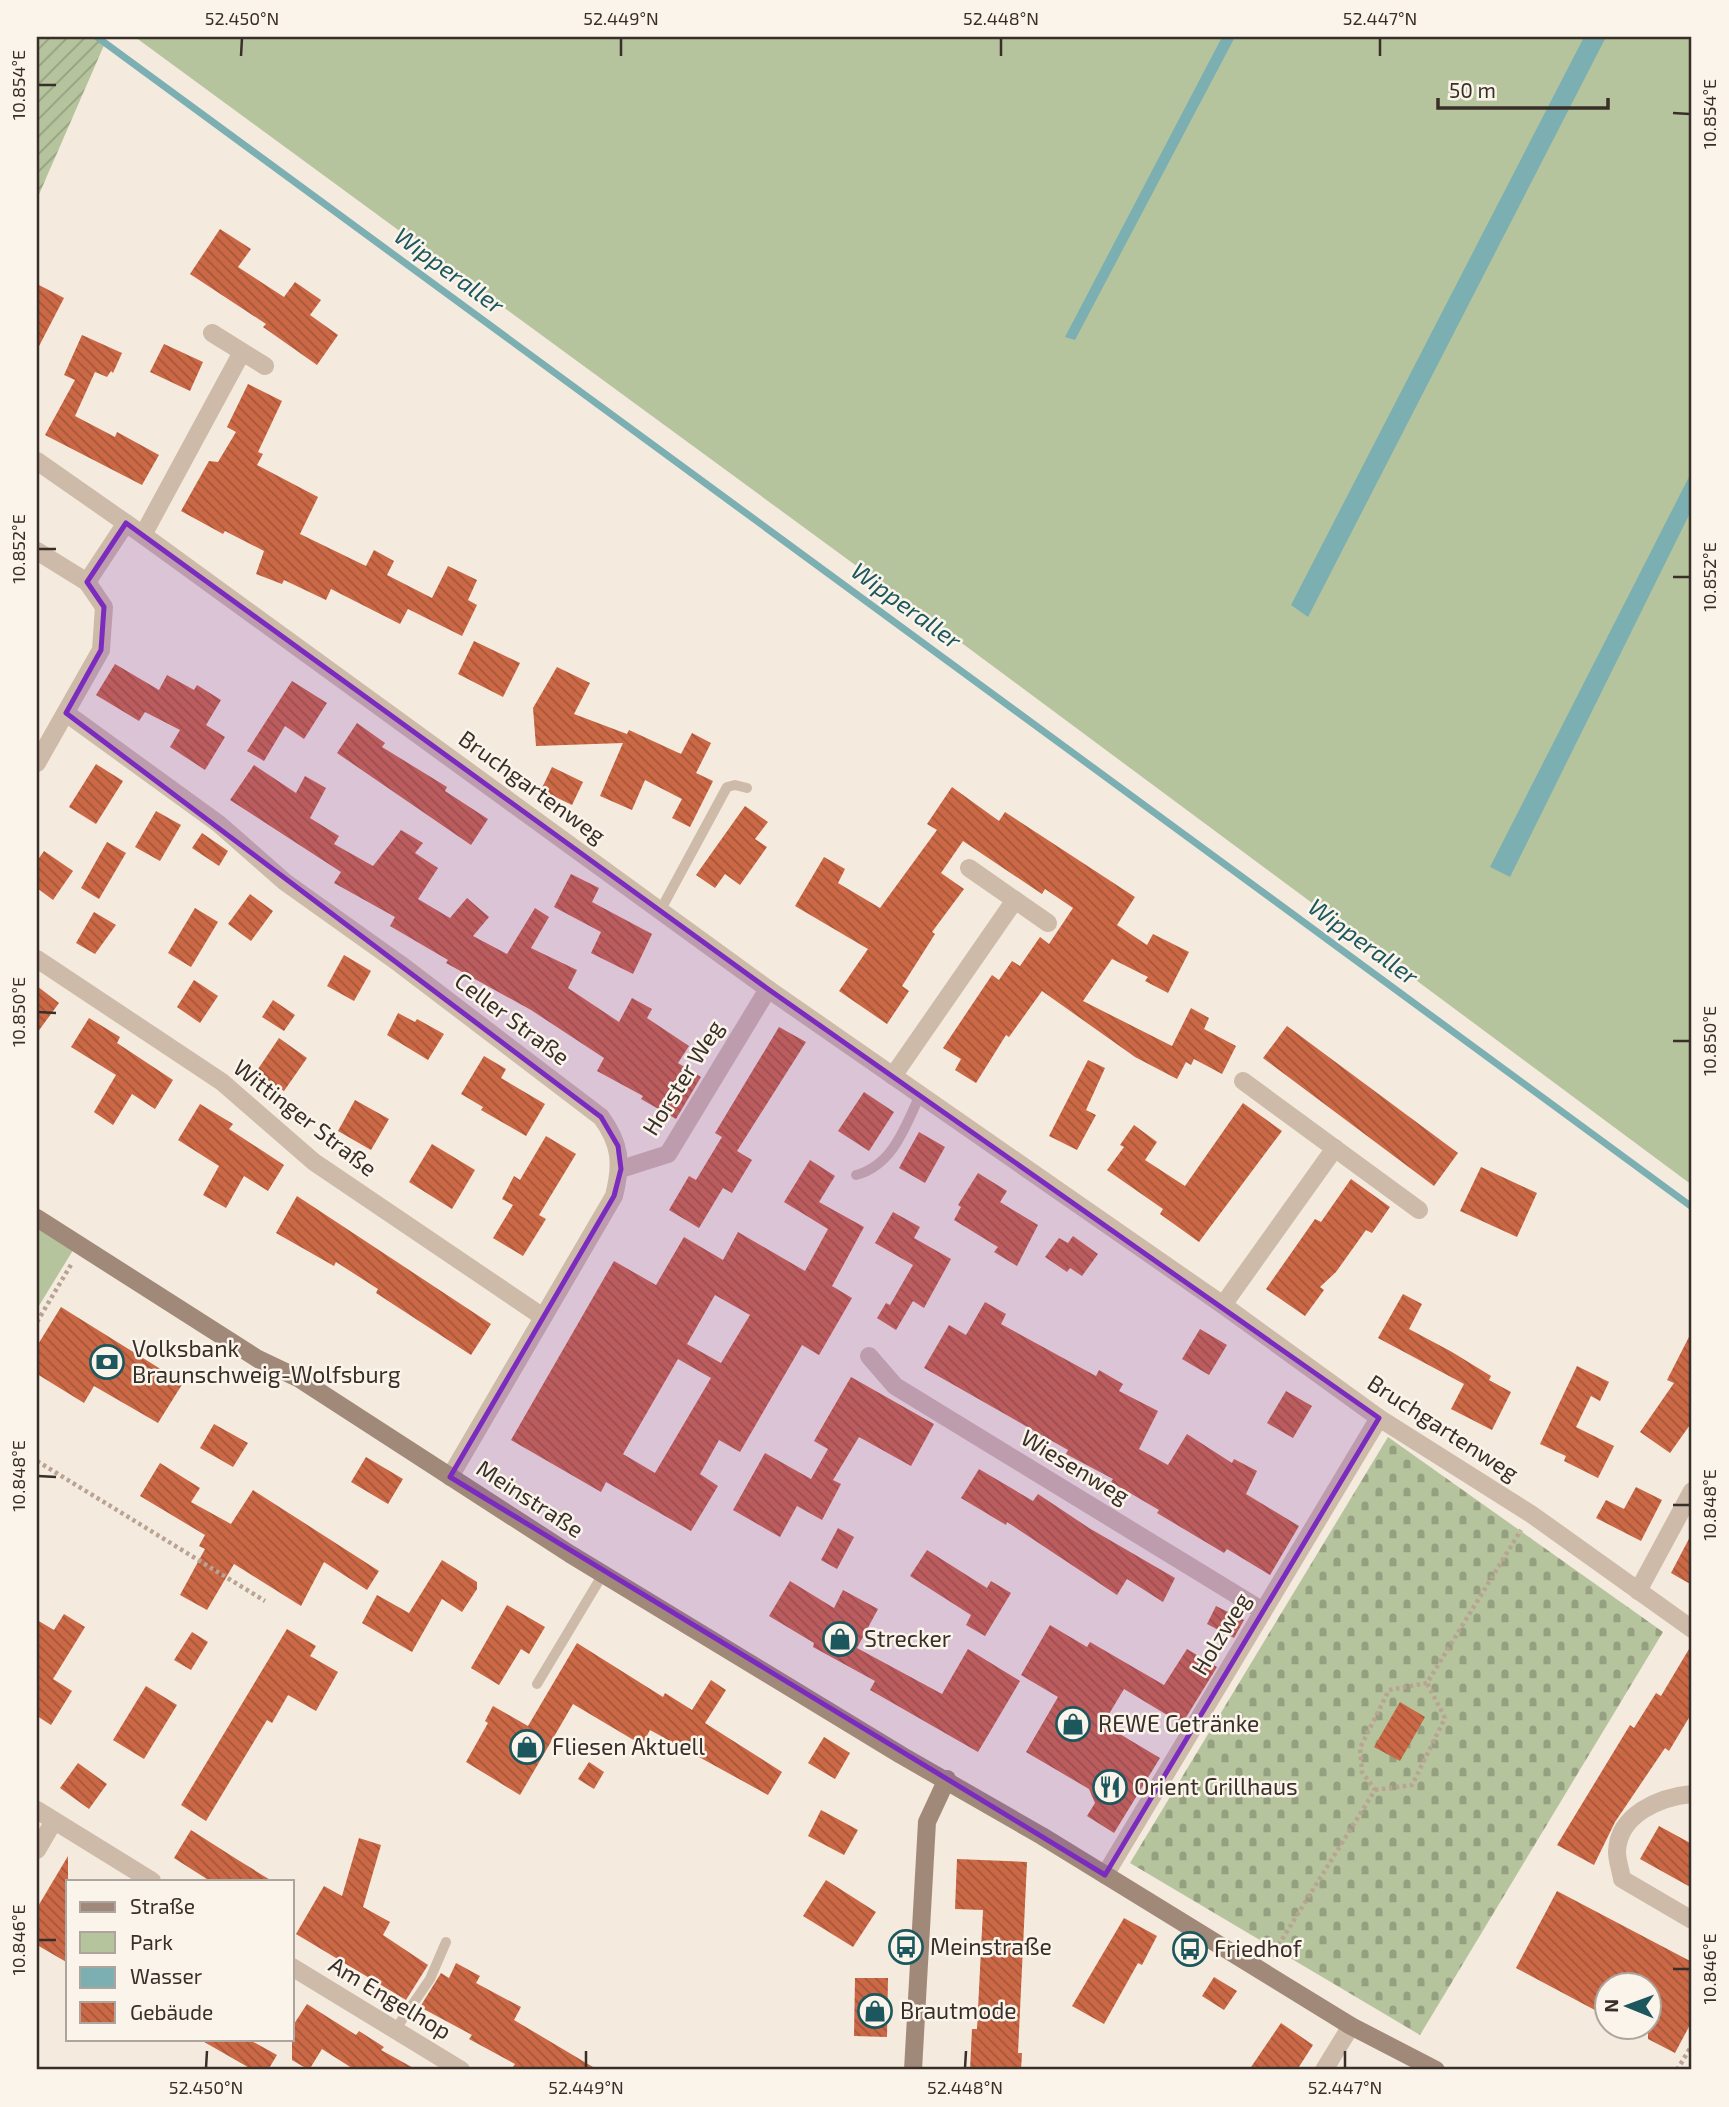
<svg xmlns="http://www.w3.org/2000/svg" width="1729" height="2107" font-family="'Exo 2',sans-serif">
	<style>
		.cemetery { fill: url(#cemetery-stones) }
		.park { fill: #b6c49d }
		.garden { fill: url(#garden-furrows) }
		.water { fill: #7bafb2 }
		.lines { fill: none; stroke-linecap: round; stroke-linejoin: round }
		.stream { stroke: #7bafb2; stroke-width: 7 }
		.building { fill: url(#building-back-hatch); fill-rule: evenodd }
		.path { stroke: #b9a493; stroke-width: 4.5; stroke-dasharray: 3.5 3.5; stroke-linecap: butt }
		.lane { stroke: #cdbaa9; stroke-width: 10 }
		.street { stroke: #cdbaa9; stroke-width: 18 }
		.secondary { stroke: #a1897a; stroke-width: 18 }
		.marked { fill: #7b2cbf; fill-opacity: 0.2; stroke: #7b2cbf; stroke-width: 5; stroke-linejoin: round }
		.ticks { fill: none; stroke: #392f29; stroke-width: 2.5 }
		.labels { text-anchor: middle; stroke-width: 5; stroke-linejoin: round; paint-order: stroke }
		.street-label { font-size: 23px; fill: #392f29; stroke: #fbf4eb }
		.poi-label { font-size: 23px; fill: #392f29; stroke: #fbf4eb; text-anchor: start }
		.water-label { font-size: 24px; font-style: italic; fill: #1c575d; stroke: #fbf4eb }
		.neatline { fill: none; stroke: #392f29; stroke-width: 2.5 }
		.ticks-label { font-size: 18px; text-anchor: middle; fill: #392f29 }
	</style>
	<defs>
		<pattern id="cemetery-stones" width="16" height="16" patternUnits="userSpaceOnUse" patternTransform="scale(1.75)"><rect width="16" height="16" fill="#b6c49d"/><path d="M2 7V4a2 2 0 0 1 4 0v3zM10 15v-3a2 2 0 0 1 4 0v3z" fill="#95a080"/></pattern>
		<pattern id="garden-furrows" width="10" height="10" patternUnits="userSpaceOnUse" patternTransform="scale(1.75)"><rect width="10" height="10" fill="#b6c49d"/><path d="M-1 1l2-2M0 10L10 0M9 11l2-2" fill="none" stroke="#95a080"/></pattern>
		<pattern id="building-back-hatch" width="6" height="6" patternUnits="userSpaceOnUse" patternTransform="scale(1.75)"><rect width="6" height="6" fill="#cb6845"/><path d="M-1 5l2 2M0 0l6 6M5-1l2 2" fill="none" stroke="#a6563a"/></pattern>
	</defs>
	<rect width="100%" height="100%" fill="#f4eade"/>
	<polygon class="cemetery" points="1388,1437 1663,1632 1420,2035 1130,1863"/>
	<g class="park">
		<polygon points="135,37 1692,37 1692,1185 963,644"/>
		<polygon points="37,1224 75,1247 37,1309"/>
	</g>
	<polygon class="garden" points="37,37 96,37 105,43 37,199"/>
	<g class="water">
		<polygon points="1222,37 1235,37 1075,340 1065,337"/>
		<polygon points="1584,37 1606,37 1308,617 1291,605"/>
		<polygon points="1692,471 1692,509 1510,877 1490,867"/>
	</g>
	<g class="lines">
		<polyline class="stream" points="97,37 1692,1207"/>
	</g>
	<g class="building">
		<polygon points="220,229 251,249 238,267 284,297 295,282 321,300 310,315 338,335 317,365 263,327 266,324 190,274"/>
		<polygon points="37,284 64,298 37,350"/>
		<polygon points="82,335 122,353 113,373 111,371 107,377 95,372 75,416 115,437 117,432 159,455 142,485 45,435 75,380 64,375"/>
		<polygon points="164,344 203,362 190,391 150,372"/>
		<polygon points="248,384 282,401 258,452 263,454 257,465 318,497 300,534 366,566 374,550 394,561 387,575 432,598 448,566 477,580 468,600 477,605 462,636 408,609 400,624 331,589 326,600 284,580 282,584 256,574 264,551 225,531 223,534 181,511 209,461 218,462 236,432 227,427"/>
		<polygon points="474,641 520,663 503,697 458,674"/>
		<polygon points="115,664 159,690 167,675 194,690 197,685 221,700 206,725 225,737 205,770 170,747 180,730 145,712 139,721 96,695"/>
		<polygon points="557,667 590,683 574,714 627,734 629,730 681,754 692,733 711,743 696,773 713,781 690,827 672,818 682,799 645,780 632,810 600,796 623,743 536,746 533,708"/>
		<polygon points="292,681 327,703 304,739 285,726 264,761 247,751"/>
		<polygon points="357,723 385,743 382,747 447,787 445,791 488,819 471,845 337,753"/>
		<polygon points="96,764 123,781 96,824 69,807"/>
		<polygon points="254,765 296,793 305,776 326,788 310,818 339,836 334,844 373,866 401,830 423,843 415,853 438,868 418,899 450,918 467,898 489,917 473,936 507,954 535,908 549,917 531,948 577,970 568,988 619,1022 632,998 652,1009 647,1018 689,1046 678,1063 701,1077 676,1119 641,1099 643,1096 597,1071 604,1058 531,1010 446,963 448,960 390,926 395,917 334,883 341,872 230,800"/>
		<polygon points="552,767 583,782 572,805 541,790"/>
		<polygon points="952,787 999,821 1005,812 1135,897 1117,925 1147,945 1153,934 1189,952 1168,993 1145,981 1148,977 1112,959 1083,1001 1172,1046 1191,1008 1209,1018 1204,1029 1236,1046 1222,1074 1194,1059 1191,1065 1186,1062 1177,1079 1135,1057 1042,991 1009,1037 1006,1035 976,1083 955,1070 961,1059 943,1048 992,975 999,980 1012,961 1020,966 1040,937 1049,944 1073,908 1045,889 1042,894 963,841 941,873 964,889 932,932 935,934 902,986 909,991 887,1024 839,991 868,949 795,906 824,857 845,869 838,883 880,908 937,830 927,824"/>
		<polygon points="745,806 768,822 755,839 767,847 740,885 725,874 715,888 696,875"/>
		<polygon points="156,811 181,825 160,861 135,847"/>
		<polygon points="202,833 228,851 219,866 192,848"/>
		<polygon points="107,842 126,853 99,899 81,888"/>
		<polygon points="44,851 73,871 53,900 37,888 37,861"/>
		<polygon points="571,874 599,888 592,902 652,934 633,974 591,953 601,932 554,907"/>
		<polygon points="250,894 273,911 251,941 228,924"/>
		<polygon points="195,908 218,922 191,967 168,953"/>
		<polygon points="94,912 116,925 95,954 76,943"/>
		<polygon points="344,955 371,971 354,1001 327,986"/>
		<polygon points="194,980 218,996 200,1023 177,1007"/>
		<polygon points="37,986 59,1003 37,1033"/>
		<polygon points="273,1000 295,1015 284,1031 262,1017"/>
		<polygon points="398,1013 415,1022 417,1019 444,1034 428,1060 387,1035"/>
		<polygon points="89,1018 120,1037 117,1043 173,1080 155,1109 132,1094 113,1125 94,1112 116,1075 71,1047"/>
		<polygon points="1287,1026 1458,1153 1434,1186 1263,1058"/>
		<polygon points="779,1027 806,1042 737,1151 752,1160 732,1193 723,1188 699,1228 669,1210 689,1176 696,1180 722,1137 715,1133"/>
		<polygon points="279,1038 307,1058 284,1091 256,1072"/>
		<polygon points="484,1056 506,1069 501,1078 545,1104 526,1136 481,1110 483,1107 461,1094"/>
		<polygon points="1088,1060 1105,1068 1086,1110 1096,1115 1077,1150 1049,1136"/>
		<polygon points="864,1092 894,1112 869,1151 838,1131"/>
		<polygon points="355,1100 389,1119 371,1150 338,1131"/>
		<polygon points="1243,1103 1282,1131 1199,1242 1160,1214 1163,1209 1107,1170 1124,1147 1120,1145 1134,1125 1157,1142 1145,1160 1185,1186"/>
		<polygon points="200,1104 233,1124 229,1129 284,1165 268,1191 244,1176 226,1208 203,1195 219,1166 178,1140"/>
		<polygon points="919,1132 945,1147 925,1183 899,1168"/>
		<polygon points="546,1136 576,1154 539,1215 546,1219 523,1256 493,1238 513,1205 502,1199 514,1176 520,1180"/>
		<polygon points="432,1144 475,1170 452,1209 409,1182"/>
		<path d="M810,1160L835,1176L819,1202L864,1227L832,1286L852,1298L819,1355L802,1345L740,1452L719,1440L700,1474L718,1486L691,1531L606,1482L601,1492L511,1440L614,1261L656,1285L684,1237L723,1260L738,1232L805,1271L828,1229L784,1202ZM715,1295L750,1315L721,1363L687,1344ZM678,1359L711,1378L655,1473L623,1454Z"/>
		<polygon points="1481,1167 1537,1193 1517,1237 1460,1211"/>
		<polygon points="978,1173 1007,1191 1000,1202 1038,1225 1017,1266 994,1252 998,1247 954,1220 961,1207 958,1205"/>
		<polygon points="1351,1179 1390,1207 1372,1233 1366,1230 1336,1272 1320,1287 1324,1290 1305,1316 1266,1289 1315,1219 1321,1222"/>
		<polygon points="297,1196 491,1324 471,1355 376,1293 378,1289 336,1262 334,1266 276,1233"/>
		<polygon points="893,1212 920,1227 914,1238 951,1259 924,1308 913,1301 896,1330 877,1318 886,1303 890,1305 913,1265 875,1243"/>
		<polygon points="1073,1236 1098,1254 1082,1276 1070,1268 1067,1272 1045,1257 1059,1238 1068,1243"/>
		<polygon points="1403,1294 1422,1304 1409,1329 1452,1352 1491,1376 1489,1380 1511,1392 1492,1430 1451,1409 1464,1384 1378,1338"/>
		<polygon points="985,1302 1006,1314 1001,1324 1096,1376 1099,1370 1123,1384 1119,1391 1158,1411 1139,1449 1168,1465 1187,1434 1232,1463 1234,1459 1257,1471 1246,1494 1299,1526 1270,1575 1227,1549 1224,1553 1157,1513 1159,1510 1111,1482 1113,1479 1066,1454 1068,1450 924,1368 949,1325 966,1335"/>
		<polygon points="61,1307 183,1383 158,1423 94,1386 84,1403 37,1374 37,1346"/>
		<polygon points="1200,1329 1227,1345 1209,1375 1182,1359"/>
		<polygon points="1692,1331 1692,1422 1670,1453 1640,1432 1674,1383 1667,1380"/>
		<polygon points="1577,1366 1609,1382 1600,1401 1591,1396 1576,1427 1614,1446 1598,1478 1564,1461 1566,1456 1540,1444"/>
		<polygon points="851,1377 934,1424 911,1466 859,1437 833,1480 841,1484 822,1520 797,1506 780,1537 733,1510 765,1453 811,1479 828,1449 814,1441"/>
		<polygon points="1286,1391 1312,1406 1293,1438 1267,1423"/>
		<polygon points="214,1424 248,1443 233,1467 200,1448"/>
		<polygon points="366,1457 403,1479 388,1504 351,1482"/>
		<polygon points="160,1463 200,1488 191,1502 231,1524 253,1490 379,1571 367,1590 324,1562 301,1606 234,1564 207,1610 180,1595 205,1549 199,1546 205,1535 140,1496"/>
		<polygon points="979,1469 1033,1501 1038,1494 1089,1528 1175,1578 1163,1602 1127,1579 1117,1595 1007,1522 1006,1525 961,1498"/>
		<polygon points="1636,1487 1662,1500 1641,1541 1596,1518 1606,1500 1624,1509"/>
		<polygon points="838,1528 854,1537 837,1569 821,1560"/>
		<polygon points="1692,1533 1692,1585 1671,1573"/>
		<polygon points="927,1550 987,1588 991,1581 1011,1593 985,1636 966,1625 971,1615 910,1576"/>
		<polygon points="442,1560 477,1582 477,1589 462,1612 442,1599 412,1652 362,1623 377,1595 409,1613"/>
		<polygon points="790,1581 834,1608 843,1590 878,1609 857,1648 942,1694 968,1649 1020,1681 978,1752 870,1690 875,1681 813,1647 814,1643 769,1616"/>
		<polygon points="507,1605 545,1627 529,1654 521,1649 499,1685 471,1668"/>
		<polygon points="1216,1606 1244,1620 1234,1638 1207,1624"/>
		<polygon points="64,1614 85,1627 53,1679 72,1691 51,1725 37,1716 37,1620 54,1630"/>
		<polygon points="1050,1625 1087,1647 1090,1642 1164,1685 1187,1649 1217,1667 1182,1724 1124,1689 1103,1724 1160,1758 1114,1833 1087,1816 1095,1803 1089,1789 1026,1752 1058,1697 1021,1675"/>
		<polygon points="287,1629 316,1646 310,1656 338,1672 316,1711 288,1695 272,1723 267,1720 206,1821 181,1805"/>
		<polygon points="192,1632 208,1642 191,1670 174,1660"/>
		<polygon points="577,1643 663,1697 665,1693 692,1710 711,1680 726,1690 705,1723 782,1772 768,1795 650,1730 642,1745 573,1704 520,1795 466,1762 488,1723 485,1721 493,1706 528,1726"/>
		<polygon points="1692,1644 1690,1716 1669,1751 1665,1748 1615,1822 1594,1865 1557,1845 1630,1725 1634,1728 1656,1693 1661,1696"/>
		<polygon points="146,1686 177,1705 144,1759 113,1740"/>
		<polygon points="1400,1702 1425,1717 1400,1761 1374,1747"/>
		<polygon points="824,1737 850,1753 835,1779 808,1763"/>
		<polygon points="589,1762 604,1772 594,1789 578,1779"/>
		<polygon points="78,1763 107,1784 89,1809 60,1788"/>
		<polygon points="821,1810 858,1830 844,1855 808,1836"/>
		<polygon points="1659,1826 1692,1844 1692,1888 1640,1859"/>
		<polygon points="191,1830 238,1860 272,1881 210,1881 174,1858"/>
		<polygon points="359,1838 381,1845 363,1907 390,1922 383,1935 428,1965 406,2000 296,1934 324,1886 342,1896"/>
		<polygon points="68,1856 68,1963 37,1945 37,1908"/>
		<polygon points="957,1859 1027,1862 1018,2053 1022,2053 1021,2070 970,2070 972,2029 977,2029 983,1910 955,1909"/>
		<polygon points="826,1880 876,1912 853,1947 803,1916"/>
		<polygon points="1557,1891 1692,1962 1692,2021 1675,2053 1648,2039 1648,1984 1606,1984 1606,2016 1516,1968"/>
		<polygon points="1124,1918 1157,1936 1142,1965 1138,1963 1104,2024 1072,2006"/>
		<polygon points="456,1963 480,1976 476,1983 521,2007 514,2020 598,2070 511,2070 515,2064 469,2039 472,2035 420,2007 441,1973 449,1978"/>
		<polygon points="1214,1977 1237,1991 1224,2010 1202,1996"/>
		<polygon points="855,1978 888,1978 887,2037 854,2036"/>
		<polygon points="307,2004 356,2035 359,2031 384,2047 381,2050 417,2070 355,2070 322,2049 309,2070 292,2060 292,2027"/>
		<polygon points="1281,2023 1313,2045 1297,2070 1249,2070"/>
		<polygon points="199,2039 248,2039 277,2055 268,2070 253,2070"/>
	</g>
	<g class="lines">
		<g class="path">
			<polyline points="37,1322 72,1263"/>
			<polyline points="37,1461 265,1601"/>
			<polyline points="1375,1790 1412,1785 1445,1718 1427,1683"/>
			<polyline points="1271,1957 1375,1790 1362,1772 1360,1748 1389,1690 1427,1683 1521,1530"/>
			<polyline points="1677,2070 1692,2045"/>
		</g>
		<g class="lane">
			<polyline points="660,911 727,787 735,785 747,788"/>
			<path d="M856,1175C893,1165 905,1127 920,1095"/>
			<polyline points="537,1684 603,1574"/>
			<polyline points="395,2030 430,1979 446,1942"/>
		</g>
		<g class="street">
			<polyline points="212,333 265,366"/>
			<polyline points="37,461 143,535 768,989 1223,1305 1379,1418 1531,1514 1692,1629"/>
			<polyline points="143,535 242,352"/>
			<polyline points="37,551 87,582"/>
			<path d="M66,713L219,824L285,882L400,964L601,1117C621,1144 622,1164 614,1196L450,1477"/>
			<polyline points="37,763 101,650 104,607 87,582 126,523"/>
			<polyline points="969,868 1048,923"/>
			<polyline points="37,959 222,1082 314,1162 543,1317"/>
			<polyline points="893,1076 1015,900"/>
			<polyline points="1243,1081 1419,1210"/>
			<polyline points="621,1169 668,1154 768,989"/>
			<polyline points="1223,1305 1335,1148"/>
			<polyline points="869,1356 895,1386 1263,1611"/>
			<polyline points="1638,1591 1692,1491"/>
			<path d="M1692,1794C1660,1797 1618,1814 1617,1852C1617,1861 1621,1871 1622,1879L1692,1920"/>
			<polyline points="37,1810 152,1881"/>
			<polyline points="37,1850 54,1821"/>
			<polyline points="1105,1875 1379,1418"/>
			<polyline points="292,1967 461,2070"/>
			<polyline points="1324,2070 1351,2026"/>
		</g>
		<g class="secondary">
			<polyline points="37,1218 258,1359 298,1378 570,1554 901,1755 1042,1836 1351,2026 1436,2070"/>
			<polyline points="913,2070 927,1822 947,1779"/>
		</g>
	</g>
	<path class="marked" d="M126,523L768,989L1379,1418L1105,1875L450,1477L614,1196L621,1169L618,1146L601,1117L66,713L101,650L104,607L87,582Z"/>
	<path class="ticks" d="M241,56L242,38M621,56V38M1001,56V38M1380,56V38M38,85H56M1673,113L1690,114M38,549H56M1673,577H1690M38,1012L56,1013M1673,1041H1690M38,1476L56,1477M1673,1505H1690M38,1940H56M1673,1969H1690M206,2068L207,2051M586,2068V2051M965,2068L966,2051M1345,2068V2051"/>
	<defs>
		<g id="bank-ring" transform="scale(1.75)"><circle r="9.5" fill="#fbf4eb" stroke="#1c575d" stroke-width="1.5"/><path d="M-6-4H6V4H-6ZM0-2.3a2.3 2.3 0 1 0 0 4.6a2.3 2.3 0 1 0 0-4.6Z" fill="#1c575d"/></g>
		<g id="shop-ring" transform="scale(1.75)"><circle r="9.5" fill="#fbf4eb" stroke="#1c575d" stroke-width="1.5"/><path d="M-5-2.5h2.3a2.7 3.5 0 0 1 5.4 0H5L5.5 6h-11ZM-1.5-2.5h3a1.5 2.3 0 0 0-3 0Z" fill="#1c575d"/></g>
		<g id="restaurant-ring" transform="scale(1.75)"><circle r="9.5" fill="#fbf4eb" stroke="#1c575d" stroke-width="1.5"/><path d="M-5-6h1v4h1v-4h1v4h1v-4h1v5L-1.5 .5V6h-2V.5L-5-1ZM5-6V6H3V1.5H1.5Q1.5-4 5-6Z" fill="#1c575d"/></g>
		<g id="bus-ring" transform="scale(1.75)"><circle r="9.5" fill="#fbf4eb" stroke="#1c575d" stroke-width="1.5"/><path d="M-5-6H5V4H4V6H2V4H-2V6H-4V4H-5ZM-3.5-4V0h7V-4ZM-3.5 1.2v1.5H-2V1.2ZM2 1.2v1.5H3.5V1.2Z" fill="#1c575d"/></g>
	</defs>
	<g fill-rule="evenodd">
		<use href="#bank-ring" x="107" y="1362"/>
		<use href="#shop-ring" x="840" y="1639"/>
		<use href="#shop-ring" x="1073" y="1724"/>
		<use href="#shop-ring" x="527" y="1747"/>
		<use href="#restaurant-ring" x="1110" y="1787"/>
		<use href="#bus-ring" x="906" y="1947"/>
		<use href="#bus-ring" x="1190" y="1949"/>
		<use href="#shop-ring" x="875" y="2011"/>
	</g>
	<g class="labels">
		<g class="street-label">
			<text transform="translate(532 787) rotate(36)" y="8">Bruchgartenweg</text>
			<text transform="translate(512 1019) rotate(37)" y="8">Celler Straße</text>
			<text transform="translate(683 1078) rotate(-58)" y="8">Horster Weg</text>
			<text transform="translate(305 1118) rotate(38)" y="8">Wittinger Straße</text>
			<text transform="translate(1443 1428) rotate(33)" y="8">Bruchgartenweg</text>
			<text transform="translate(1075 1467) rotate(31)" y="8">Wiesenweg</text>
			<text transform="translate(530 1499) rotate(33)" y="8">Meinstraße</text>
			<text transform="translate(1221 1634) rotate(-59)" y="8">Holzweg</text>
			<text transform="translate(390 1998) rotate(31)" y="8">Am Engelhop</text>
		</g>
		<g class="poi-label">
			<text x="132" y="1357">Volksbank<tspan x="132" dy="26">Braunschweig-Wolfsburg</tspan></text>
			<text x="864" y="1647">Strecker</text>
			<text x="1098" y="1732">REWE Getränke</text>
			<text x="552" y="1755">Fliesen Aktuell</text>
			<text x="1134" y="1795">Orient Grillhaus</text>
			<text x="930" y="1955">Meinstraße</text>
			<text x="1214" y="1957">Friedhof</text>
			<text x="900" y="2019">Brautmode</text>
		</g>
		<g class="water-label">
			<text transform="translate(449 271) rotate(36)" y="8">Wipperaller</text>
			<text transform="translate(906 606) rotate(36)" y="8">Wipperaller</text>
			<text transform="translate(1363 942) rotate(36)" y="8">Wipperaller</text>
		</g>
	</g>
	<rect width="1729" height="2107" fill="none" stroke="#fbf4eb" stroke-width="77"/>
	<rect x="66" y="1880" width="228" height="161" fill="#fbf4eb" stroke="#ada59d" stroke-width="2"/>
	<rect x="80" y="1902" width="35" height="10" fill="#a1897a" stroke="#ada59d" stroke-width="2"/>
	<text x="130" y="1914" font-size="21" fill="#392f29">Straße</text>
	<rect x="80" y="1932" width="35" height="21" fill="#b6c49d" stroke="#ada59d" stroke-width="2"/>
	<text x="130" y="1950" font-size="21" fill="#392f29">Park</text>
	<rect x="80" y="1967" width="35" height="21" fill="#7bafb2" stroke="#ada59d" stroke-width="2"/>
	<text x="130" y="1984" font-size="21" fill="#392f29">Wasser</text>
	<rect x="80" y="2002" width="35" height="21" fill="url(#building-back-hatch)" stroke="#ada59d" stroke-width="2"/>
	<text x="130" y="2020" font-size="21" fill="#392f29">Gebäude</text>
	<g transform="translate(1628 2006) rotate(271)"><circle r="33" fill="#fbf4eb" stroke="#ada59d" stroke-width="2"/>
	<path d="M0-5L12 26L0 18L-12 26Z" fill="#1c575d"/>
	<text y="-10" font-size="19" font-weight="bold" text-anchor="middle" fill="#392f29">N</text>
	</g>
	<path d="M1438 98v10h170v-10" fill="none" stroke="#392f29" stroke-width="3.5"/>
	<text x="1449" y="98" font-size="21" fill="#392f29" stroke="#fbf4eb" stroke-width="5" paint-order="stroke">50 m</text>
	<rect x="38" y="38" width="1652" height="2030" class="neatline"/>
	<g class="ticks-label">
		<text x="242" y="25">52.450°N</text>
		<text x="621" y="25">52.449°N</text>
		<text x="1001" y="25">52.448°N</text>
		<text x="1380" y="25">52.447°N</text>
		<text transform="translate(19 85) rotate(-90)" y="6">10.854°E</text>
		<text transform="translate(1710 114) rotate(-90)" y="6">10.854°E</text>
		<text transform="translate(19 549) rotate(-90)" y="6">10.852°E</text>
		<text transform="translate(1710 577) rotate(-90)" y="6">10.852°E</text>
		<text transform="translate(19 1012) rotate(-90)" y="6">10.850°E</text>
		<text transform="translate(1710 1041) rotate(-90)" y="6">10.850°E</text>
		<text transform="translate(19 1476) rotate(-90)" y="6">10.848°E</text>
		<text transform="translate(1710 1505) rotate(-90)" y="6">10.848°E</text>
		<text transform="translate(19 1940) rotate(-90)" y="6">10.846°E</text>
		<text transform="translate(1710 1969) rotate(-90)" y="6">10.846°E</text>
		<text x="206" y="2094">52.450°N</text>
		<text x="586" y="2094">52.449°N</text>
		<text x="965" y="2094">52.448°N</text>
		<text x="1345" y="2094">52.447°N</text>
	</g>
</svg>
